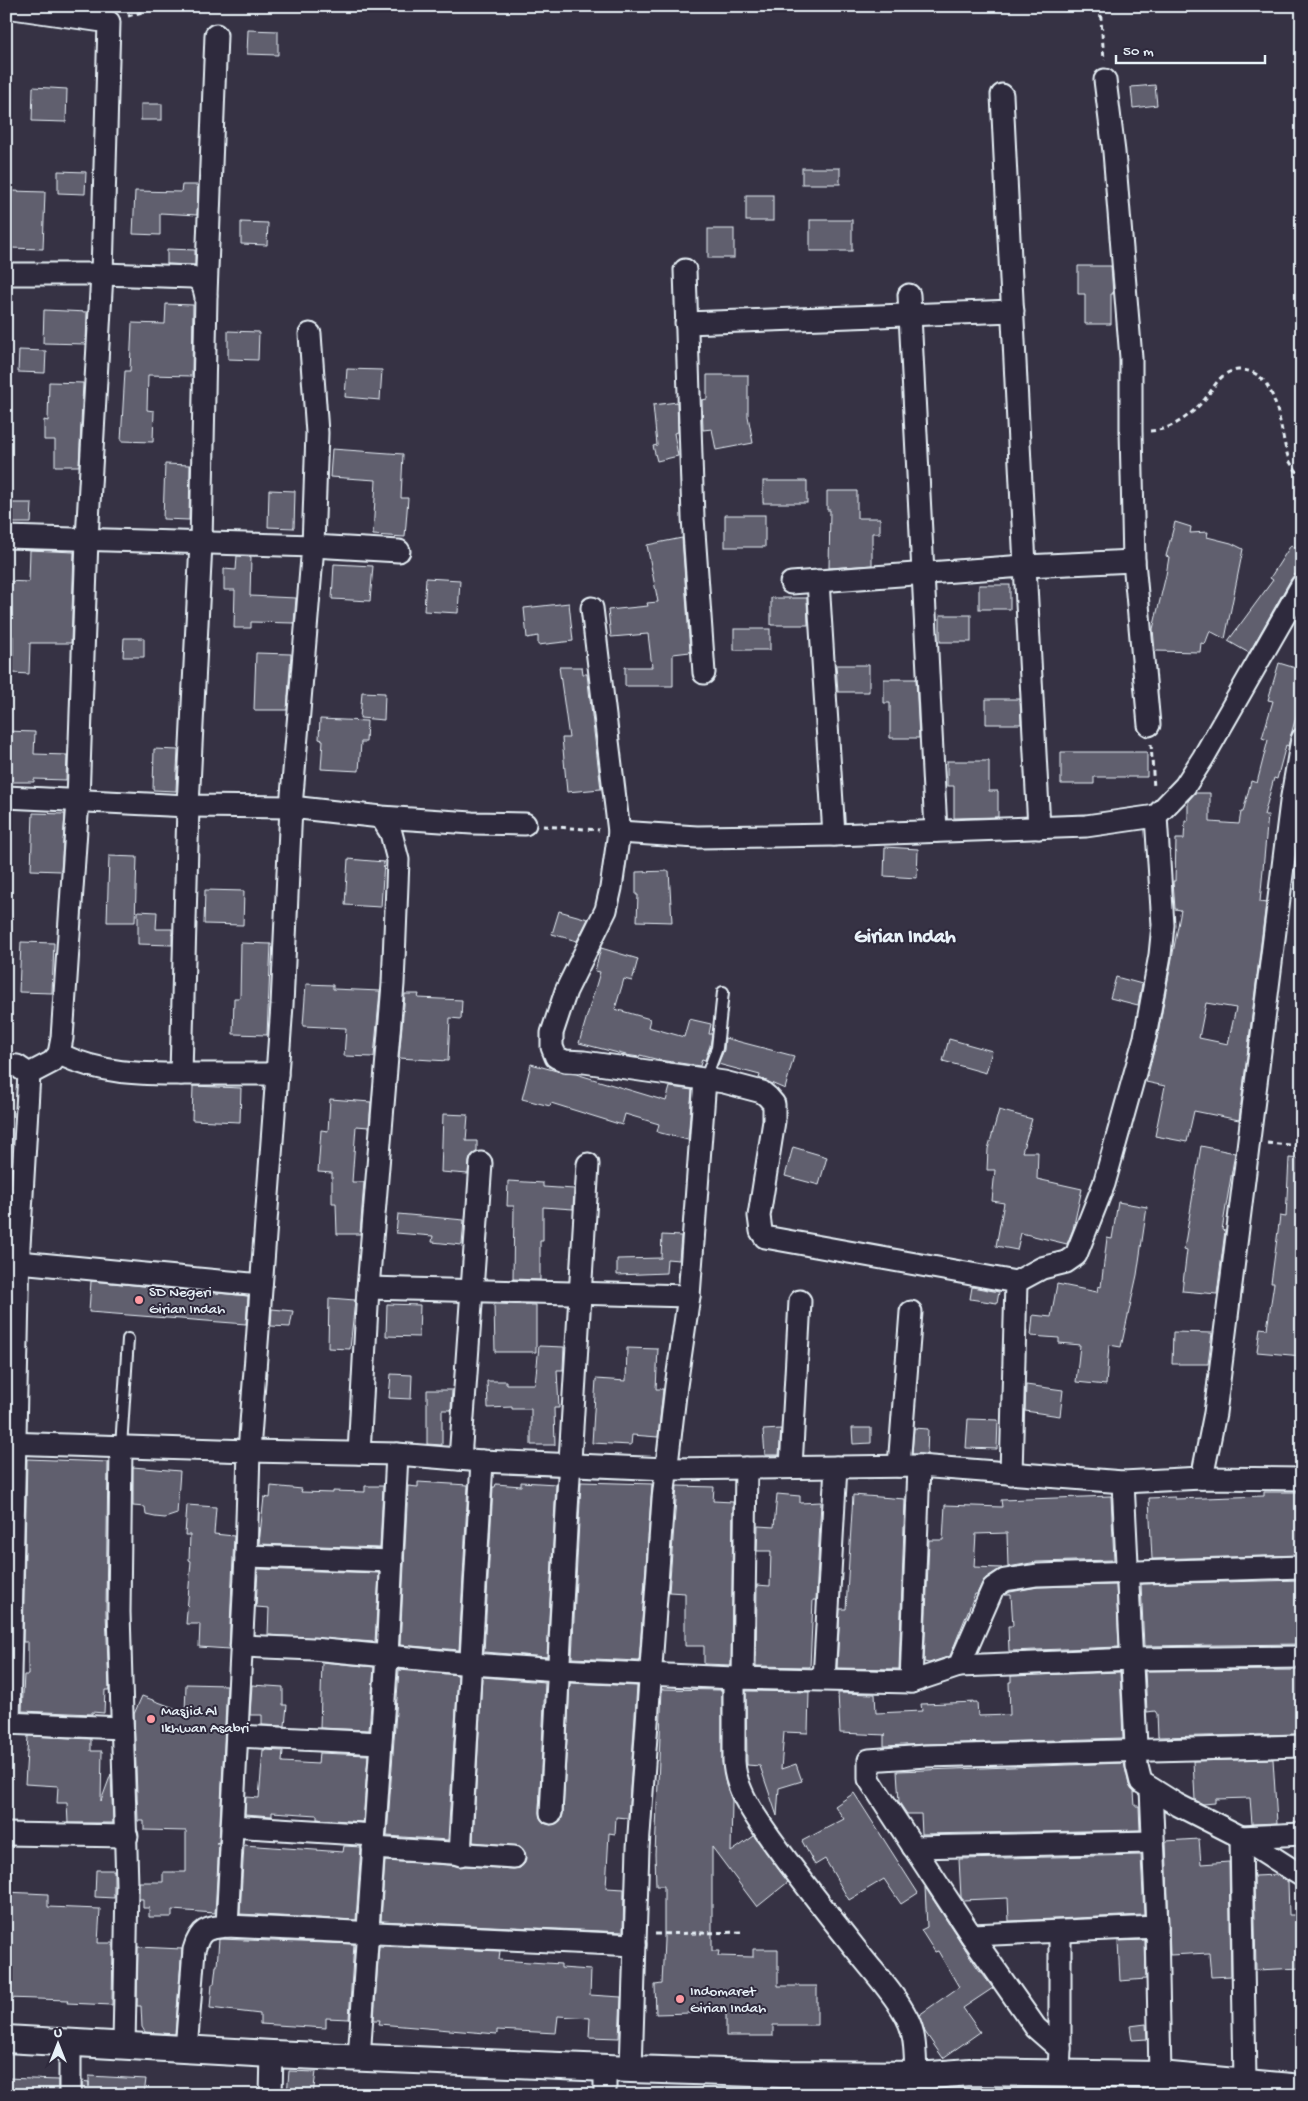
<svg xmlns="http://www.w3.org/2000/svg" width="1308" height="2101" font-family="'Gochi Hand',sans-serif">
	<style>
		.building { fill: #605e6e; stroke: #e8f1f8; fill-rule: evenodd }
		.lines { fill: none; stroke-linecap: round; stroke-linejoin: round }
		.service-casing { stroke: #e8f1f8; stroke-width: 14 }
		.minor-casing { stroke: #e8f1f8; stroke-width: 25 }
		.tertiary-casing { stroke: #e8f1f8; stroke-width: 30 }
		.path { stroke: #e8f1f8; stroke-width: 3; stroke-dasharray: 5 4; stroke-linecap: butt }
		.service { stroke: #2f2a3d; stroke-width: 10 }
		.minor { stroke: #2f2a3d; stroke-width: 21 }
		.tertiary { stroke: #2f2a3d; stroke-width: 26 }
		.poi-dot { fill: #ff9aa2; stroke: #2f2a3d; stroke-width: 2 }
		.labels { text-anchor: middle; stroke-width: 4; stroke-linejoin: round; paint-order: stroke }
		.poi-label { font-size: 15px; fill: #e8f1f8; stroke: #2f2a3d; text-anchor: start }
		.district-label { font-size: 20px; font-weight: bold; fill: #e8f1f8; stroke: #2f2a3d }
	</style>
	<rect width="100%" height="100%" fill="#363244"/>
	<filter id="ink" filterUnits="userSpaceOnUse"><feTurbulence type="fractalNoise" baseFrequency=".02" numOctaves="2"/><feDisplacementMap in="SourceGraphic" scale="10" xChannelSelector="R" yChannelSelector="G"/><feConvolveMatrix kernelMatrix="1 2 1 2 8 2 1 2 1" color-interpolation-filters="sRGB"/></filter>
	<g filter="url(#ink)">
		<g class="building">
			<polygon points="248,30 278,31 278,55 247,54"/>
			<polygon points="1155,85 1157,105 1133,108 1131,87"/>
			<polygon points="33,87 67,89 66,122 32,121"/>
			<rect x="141" y="104" width="21" height="16"/>
			<rect x="802" y="168" width="38" height="16"/>
			<polygon points="58,171 86,172 85,194 58,193"/>
			<polygon points="182,185 198,185 197,215 160,213 160,235 133,234 135,191 181,192"/>
			<polygon points="12,191 45,192 43,249 10,248"/>
			<rect x="746" y="195" width="27" height="26"/>
			<rect x="810" y="220" width="42" height="31"/>
			<polygon points="241,222 268,223 267,245 241,244"/>
			<rect x="708" y="229" width="26" height="29"/>
			<polygon points="167,249 195,250 195,265 167,264"/>
			<polygon points="1078,266 1111,266 1113,294 1111,294 1111,324 1085,324 1085,294 1078,294"/>
			<polygon points="166,304 193,305 192,376 148,375 147,410 154,411 153,442 121,441 125,371 130,371 132,323 165,324"/>
			<polygon points="44,310 87,312 86,344 43,343"/>
			<polygon points="228,331 259,332 258,360 228,359"/>
			<polygon points="19,350 46,351 45,373 18,372"/>
			<polygon points="347,369 382,370 380,400 345,397"/>
			<polygon points="707,375 748,375 748,416 753,443 716,450 712,429 703,430 702,400 707,399"/>
			<polygon points="49,382 83,383 79,466 55,466 55,440 44,440 44,420 48,421"/>
			<polygon points="677,402 678,432 674,433 678,456 657,461 653,446 657,445 653,405"/>
			<polygon points="332,449 403,454 401,498 408,498 405,537 373,535 376,480 330,477"/>
			<polygon points="165,464 190,465 189,520 163,519"/>
			<rect x="763" y="481" width="44" height="22"/>
			<polygon points="269,490 295,491 294,528 268,527"/>
			<polygon points="827,491 857,491 857,518 880,518 880,533 872,533 872,565 829,568 830,510 827,510"/>
			<polygon points="6,503 32,503 31,523 6,523"/>
			<rect x="725" y="515" width="40" height="32"/>
			<polygon points="1175,522 1191,527 1190,533 1208,532 1207,537 1231,543 1243,549 1225,639 1210,631 1205,644 1201,643 1200,652 1155,651 1153,629 1166,575 1169,557 1166,556"/>
			<polygon points="682,538 690,652 673,654 673,686 625,686 625,667 652,667 648,634 611,637 608,610 648,606 647,603 658,602 647,545"/>
			<polygon points="1291,545 1302,552 1302,573 1295,574 1291,579 1249,653 1228,641 1273,580 1270,578"/>
			<polygon points="30,550 74,552 71,643 30,643 29,674 13,673 13,636 6,636 6,581 29,582"/>
			<polygon points="237,556 251,557 250,596 296,598 294,623 251,622 251,628 234,628 235,590 224,590 224,569 236,570"/>
			<polygon points="334,564 373,566 370,601 332,599"/>
			<polygon points="426,578 460,580 458,613 424,611"/>
			<rect x="979" y="585" width="31" height="24"/>
			<polygon points="771,598 807,598 808,625 771,625"/>
			<polygon points="569,603 573,641 538,645 538,636 527,638 524,608"/>
			<rect x="940" y="615" width="31" height="27"/>
			<rect x="734" y="629" width="36" height="21"/>
			<polygon points="124,638 144,638 144,657 123,657"/>
			<polygon points="256,653 291,654 287,710 254,710"/>
			<path d="M1279,663L1302,670V695L1288,746L1286,745L1277,779L1274,778L1264,815H1268L1260,902L1266,903L1239,1120L1194,1111L1187,1142L1155,1136L1165,1086L1146,1082L1157,1039L1181,910L1175,909L1173,881H1175L1176,839H1184L1185,821H1188V801L1195,793H1210V822L1239,824L1241,812H1243L1251,781L1257,783L1268,740L1262,738L1273,701L1268,700ZM1206,1003L1236,1008L1228,1044L1199,1038Z"/>
			<polygon points="836,665 869,665 869,692 838,692"/>
			<polygon points="559,667 582,667 583,674 587,674 601,789 567,792 562,738 569,738"/>
			<polygon points="884,679 916,679 919,738 890,738 890,703 884,703"/>
			<polygon points="362,692 385,693 384,720 360,718"/>
			<polygon points="986,699 1020,699 1021,724 986,724"/>
			<polygon points="320,719 367,721 366,742 361,742 359,771 321,769 323,740 319,739"/>
			<polygon points="6,731 35,732 34,754 67,755 66,780 34,779 34,782 6,782"/>
			<polygon points="154,749 178,750 176,791 153,790"/>
			<polygon points="1061,752 1147,752 1147,777 1094,777 1094,784 1061,784"/>
			<polygon points="947,761 989,761 989,791 998,791 998,817 954,818 954,786 947,786"/>
			<polygon points="33,813 65,814 61,871 31,870"/>
			<polygon points="885,847 918,849 917,878 884,876"/>
			<polygon points="109,856 137,857 135,922 107,922"/>
			<polygon points="348,859 384,862 381,907 345,905"/>
			<polygon points="669,871 672,922 637,921 638,895 636,895 636,872"/>
			<polygon points="205,890 244,891 243,925 204,924"/>
			<polygon points="138,911 157,912 156,929 172,929 172,945 138,944"/>
			<polygon points="559,911 588,919 577,941 552,934"/>
			<polygon points="21,942 54,943 52,993 19,992"/>
			<polygon points="241,943 271,944 267,1035 233,1034 234,998 240,998"/>
			<polygon points="601,948 638,959 632,981 624,979 615,1009 650,1019 648,1027 684,1037 689,1019 711,1024 709,1034 712,1034 710,1046 705,1060 702,1059 700,1066 659,1060 640,1055 639,1057 626,1055 579,1043 600,972 595,971"/>
			<polygon points="1116,977 1142,984 1138,1005 1110,998"/>
			<polygon points="306,984 333,985 333,989 380,991 374,1057 344,1056 346,1028 303,1026"/>
			<polygon points="405,994 419,994 418,998 462,1000 461,1019 450,1018 448,1061 399,1058"/>
			<polygon points="725,1038 794,1056 785,1089 759,1078 760,1075 718,1064 724,1050"/>
			<polygon points="949,1039 992,1051 986,1073 943,1061"/>
			<polygon points="531,1064 564,1073 576,1074 666,1101 670,1087 692,1090 688,1140 657,1132 659,1124 625,1114 622,1125 551,1103 550,1106 522,1099"/>
			<polygon points="193,1086 241,1088 240,1122 192,1120"/>
			<polygon points="330,1099 371,1102 369,1127 356,1126 352,1182 364,1182 360,1234 337,1234 336,1203 332,1203 332,1173 318,1172 321,1130 328,1131"/>
			<polygon points="999,1110 1032,1119 1022,1152 1038,1152 1037,1179 1082,1189 1073,1229 1067,1244 1021,1233 1017,1250 996,1246 1004,1203 992,1201 995,1170 987,1170 988,1149"/>
			<polygon points="443,1114 468,1115 466,1141 477,1141 477,1152 471,1156 469,1162 468,1174 441,1172"/>
			<polygon points="1201,1146 1235,1153 1222,1230 1225,1231 1217,1294 1182,1291 1187,1250 1184,1249"/>
			<polygon points="793,1147 827,1157 819,1185 785,1176"/>
			<polygon points="1289,1158 1302,1159 1302,1356 1257,1352 1260,1328 1267,1329 1274,1283 1271,1283 1280,1216 1286,1217"/>
			<polygon points="508,1181 543,1183 543,1187 574,1189 573,1209 543,1207 543,1241 540,1241 540,1280 513,1279 514,1206 507,1206"/>
			<polygon points="1118,1202 1147,1207 1137,1275 1121,1347 1109,1345 1106,1385 1076,1382 1080,1345 1059,1343 1059,1338 1031,1336 1033,1315 1051,1317 1057,1284 1097,1292 1098,1286 1101,1287 1107,1238 1112,1239"/>
			<polygon points="398,1214 464,1220 462,1245 432,1242 433,1236 396,1233"/>
			<polygon points="662,1235 681,1236 679,1260 667,1259 666,1273 617,1275 617,1259 661,1258"/>
			<polygon points="91,1281 248,1296 246,1324 89,1312"/>
			<polygon points="972,1287 999,1292 997,1303 970,1299"/>
			<polygon points="329,1298 355,1300 350,1349 328,1348"/>
			<polygon points="387,1304 420,1305 419,1337 386,1336"/>
			<polygon points="494,1304 536,1305 536,1352 495,1352"/>
			<polygon points="272,1309 293,1311 290,1327 271,1326"/>
			<polygon points="1173,1332 1212,1333 1208,1364 1172,1364"/>
			<polygon points="539,1346 564,1347 563,1370 557,1370 559,1408 554,1408 555,1445 531,1445 531,1409 512,1409 512,1407 488,1408 487,1381 506,1381 506,1384 535,1384"/>
			<polygon points="627,1348 658,1349 656,1389 663,1389 658,1437 632,1435 631,1445 592,1443 596,1379 626,1381"/>
			<polygon points="391,1374 412,1375 411,1399 389,1398"/>
			<polygon points="1026,1385 1063,1390 1060,1416 1025,1411"/>
			<polygon points="427,1390 452,1390 451,1410 442,1410 442,1445 427,1444"/>
			<polygon points="968,1419 998,1420 997,1449 966,1448"/>
			<polygon points="852,1428 871,1428 871,1443 853,1444"/>
			<polygon points="914,1428 928,1429 927,1454 912,1454"/>
			<polygon points="781,1429 779,1455 765,1455 763,1430"/>
			<polygon points="27,1459 108,1462 106,1612 109,1690 105,1690 104,1713 92,1712 92,1714 22,1711 24,1675 28,1675 28,1642 23,1642"/>
			<polygon points="133,1467 180,1471 177,1514 165,1518 155,1517 146,1515 145,1507 133,1506"/>
			<polygon points="418,1482 468,1485 459,1650 400,1645 408,1486 418,1487"/>
			<polygon points="521,1482 556,1484 547,1657 484,1652 493,1487 495,1487 496,1484 521,1486"/>
			<polygon points="581,1482 652,1484 639,1661 572,1658"/>
			<polygon points="271,1486 302,1489 301,1492 333,1493 333,1491 365,1492 365,1486 383,1486 380,1548 259,1544 264,1497 270,1498"/>
			<polygon points="677,1486 714,1487 713,1501 733,1502 731,1665 704,1664 704,1646 685,1646 685,1593 669,1592"/>
			<polygon points="1264,1492 1302,1492 1302,1555 1152,1559 1149,1498 1175,1497 1175,1499 1264,1496"/>
			<polygon points="777,1494 800,1496 800,1503 821,1502 816,1600 813,1600 810,1667 756,1666 757,1585 770,1586 771,1551 757,1551 758,1526 774,1527"/>
			<polygon points="853,1495 905,1499 899,1669 837,1668 840,1609 846,1609"/>
			<polygon points="1111,1496 1114,1560 1037,1562 1008,1567 1007,1533 976,1534 974,1567 1002,1568 986,1578 982,1583 977,1594 975,1594 950,1656 929,1663 924,1662 929,1540 943,1540 945,1505 1002,1507 1001,1500"/>
			<polygon points="187,1505 216,1507 214,1534 234,1536 229,1649 199,1647 200,1624 186,1624 191,1561 189,1560 190,1535 185,1535"/>
			<polygon points="258,1569 379,1573 375,1642 268,1635 269,1608 256,1607"/>
			<polygon points="1302,1580 1302,1644 1144,1646 1141,1584"/>
			<polygon points="1116,1585 1119,1647 1009,1651 1008,1626 1013,1626 1011,1595 1005,1595 1010,1592 1038,1587"/>
			<polygon points="322,1662 374,1667 369,1730 320,1728"/>
			<polygon points="399,1670 458,1675 448,1840 387,1836"/>
			<polygon points="1302,1670 1302,1703 1300,1703 1302,1734 1158,1737 1157,1714 1155,1711 1147,1712 1145,1671"/>
			<polygon points="1120,1672 1123,1738 926,1744 884,1746 884,1735 886,1735 840,1733 838,1693 875,1694 876,1713 922,1711 921,1704 977,1702 978,1716 1010,1715 1009,1682 1011,1682 1011,1676"/>
			<polygon points="482,1677 545,1682 539,1812 540,1818 544,1823 551,1825 561,1820 563,1814 570,1683 637,1686 628,1818 616,1817 615,1834 609,1833 606,1888 624,1889 623,1932 381,1921 385,1861 513,1869 520,1868 525,1863 525,1852 520,1846 473,1842"/>
			<polygon points="186,1684 227,1685 219,1842 216,1843 219,1843 215,1913 172,1910 172,1917 149,1917 149,1908 143,1908 143,1899 139,1899 139,1882 163,1882 163,1872 186,1872 186,1831 144,1830 144,1821 138,1821 134,1714 142,1696 185,1712"/>
			<polygon points="252,1685 283,1687 283,1705 287,1705 285,1726 262,1725 262,1715 250,1715"/>
			<polygon points="662,1689 722,1690 722,1762 726,1785 732,1801 731,1852 754,1836 788,1882 757,1907 712,1847 712,1951 719,1951 718,1956 753,1957 753,1949 778,1949 778,1986 817,1986 817,2025 773,2025 773,2036 726,2036 726,2012 656,2014 655,1985 662,1984 664,1940 664,1886 656,1886 655,1854"/>
			<polygon points="746,1691 809,1692 808,1733 784,1732 781,1769 796,1764 802,1781 779,1788 777,1816 760,1766 747,1765"/>
			<polygon points="28,1736 91,1739 91,1751 102,1751 101,1801 111,1774 113,1823 68,1823 67,1803 57,1803 58,1786 25,1784"/>
			<polygon points="263,1750 283,1751 282,1762 318,1764 319,1753 368,1755 363,1822 317,1819 317,1815 272,1812 272,1816 245,1814 246,1797 259,1798"/>
			<polygon points="1273,1759 1277,1823 1252,1824 1250,1798 1215,1799 1215,1803 1203,1804 1195,1800 1193,1761"/>
			<polygon points="1124,1763 1129,1785 1134,1792 1135,1806 1139,1806 1140,1830 922,1834 921,1814 907,1814 899,1802 897,1771"/>
			<polygon points="854,1793 918,1893 901,1904 884,1879 849,1900 825,1859 815,1865 802,1841 844,1819 835,1806"/>
			<polygon points="1199,1839 1201,1864 1229,1862 1231,1976 1211,1977 1209,1953 1170,1955 1166,1841"/>
			<polygon points="244,1845 343,1852 344,1846 361,1847 356,1920 240,1914"/>
			<polygon points="1141,1855 1144,1915 1009,1921 1008,1898 963,1900 961,1897 959,1859"/>
			<polygon points="96,1870 114,1870 114,1898 95,1897"/>
			<polygon points="1277,1875 1288,1882 1289,1915 1302,1915 1302,1968 1256,1970 1254,1876"/>
			<polygon points="925,1887 977,1967 993,1988 963,2008 980,2032 943,2058 925,2032 919,2015 959,1987 938,1951 935,1952 921,1930 927,1927"/>
			<polygon points="6,1892 48,1894 48,1907 100,1909 98,1943 113,1943 112,2005 67,2003 68,2000 6,1998 8,1912 6,1912"/>
			<polygon points="219,1939 354,1944 349,2019 326,2018 326,2028 260,2024 260,2014 210,2008 212,1984 214,1984 216,1966 217,1966"/>
			<polygon points="1145,1940 1146,1979 1120,1981 1118,1941"/>
			<polygon points="379,1946 500,1951 499,1960 561,1964 561,1968 591,1970 590,1995 621,1997 619,2038 589,2037 590,2018 558,2016 556,2033 497,2030 497,2034 379,2024 380,2020 374,2020"/>
			<polygon points="138,1947 182,1949 175,2034 145,2032 142,2027 141,2006 137,2006"/>
			<polygon points="1146,2024 1147,2039 1132,2040 1130,2026"/>
			<polygon points="289,2071 316,2072 313,2095 287,2095"/>
			<polygon points="89,2076 146,2079 144,2095 82,2095 82,2081 89,2082 89,2087"/>
			<polygon points="6,2078 58,2080 58,2095 6,2095"/>
		</g>
		<g class="lines">
			<g class="service-casing">
				<g id="service">
					<polyline points="705,1080 717,1048 723,992"/>
					<polyline points="121,1447 128,1339"/>
				</g>
			</g>
			<g class="minor-casing">
				<g id="minor">
					<polyline points="6,7 109,22 102,274 87,539 78,800 62,1038 59,1054"/>
					<polyline points="1105,80 1114,152 1131,358 1131,431 1134,561 1149,725"/>
					<polyline points="1002,95 1025,566 1134,561"/>
					<polyline points="685,270 693,518 704,673"/>
					<path d="M6,274H102L192,277C202,280 204,287 206,297L201,543L188,806L181,1074"/>
					<polyline points="206,295 216,35"/>
					<polyline points="909,295 936,831"/>
					<polyline points="686,323 1013,311"/>
					<polyline points="310,334 317,433 313,546 399,551"/>
					<path d="M6,537L313,546L291,807L282,1005L277,1074C248,1074 220,1074 191,1074C143,1074 104,1075 59,1054L52,1062L29,1074L17,1066L6,1065"/>
					<polyline points="818,581 834,835"/>
					<polyline points="791,583 1025,566 1039,828"/>
					<polyline points="592,608 619,832 611,888 606,910 566,991 552,1033 552,1047 556,1057 565,1061 584,1062 724,1082 762,1092 768,1097 774,1104 774,1121 759,1216 761,1231 765,1237 1016,1282 1011,1474"/>
					<polyline points="6,797 188,806 291,807 381,817 472,823 525,824"/>
					<polyline points="619,832 697,837 834,835 1086,826 1156,816 1185,786 1203,758 1302,585"/>
					<polyline points="19,1262 261,1285"/>
					<polyline points="1016,1282 1042,1268 1066,1262 1076,1255 1104,1184 1145,1037 1160,955 1163,925 1156,816"/>
					<polyline points="368,1288 689,1296"/>
					<polyline points="6,1443 249,1451 397,1454 482,1461 667,1469 919,1466 1123,1482 1202,1478 1302,1479"/>
					<polyline points="121,1447 119,1612 127,1885 124,2045"/>
					<polyline points="359,1453 368,1288 393,984 398,860 391,833 381,817"/>
					<polyline points="460,1459 481,1163"/>
					<polyline points="899,1466 911,1312"/>
					<polyline points="791,1467 800,1301"/>
					<polyline points="1202,1478 1215,1413 1291,802 1302,739"/>
					<polyline points="1123,1482 1137,1766 1141,1782 1176,1804 1241,1837 1302,1876"/>
					<polyline points="246,1556 392,1561"/>
					<polyline points="242,1646 313,1649 472,1664 558,1670 734,1678 911,1682 959,1666 993,1588 1005,1580 1037,1575 1302,1567"/>
					<polyline points="959,1666 1132,1659 1302,1657"/>
					<path d="M734,1678V1761C735,1790 755,1816 771,1839C800,1879 831,1918 862,1957C877,1976 896,1996 907,2018C916,2034 915,2056 916,2074"/>
					<polyline points="743,1678 746,1468"/>
					<polyline points="824,1679 836,1467"/>
					<polyline points="911,1682 919,1466"/>
					<polyline points="6,1723 122,1728"/>
					<polyline points="9,1723 19,1246 29,1074"/>
					<polyline points="237,1736 380,1743"/>
					<polyline points="1151,1789 1157,1927 1160,2075"/>
					<polyline points="551,1813 567,1510 588,1164"/>
					<polyline points="232,1826 374,1835"/>
					<polyline points="6,1834 127,1836"/>
					<polyline points="913,1847 1153,1842"/>
					<polyline points="373,1848 514,1857"/>
					<polyline points="460,1855 482,1461"/>
					<polyline points="227,1926 246,1556 249,1451 277,1074"/>
					<polyline points="1060,1932 1060,2049"/>
					<polyline points="971,1935 1157,1927"/>
					<path d="M186,2050L194,1950C200,1929 206,1928 227,1926L635,1945"/>
					<polyline points="359,2058 387,1656 397,1454"/>
					<polyline points="631,2069 638,1848 663,1499 676,1386 689,1296 705,1080"/>
					<polyline points="1059,2072 1060,2049 1036,2028 971,1935 869,1779 869,1760 926,1756 1302,1746"/>
					<polyline points="1245,2082 1241,1837 1302,1834"/>
					<polyline points="70,2095 70,2042"/>
					<polyline points="271,2095 272,2054"/>
					<polyline points="605,2095 605,2068"/>
				</g>
			</g>
			<g class="tertiary-casing">
				<polyline id="tertiary" points="6,2039 272,2054 631,2069 782,2074 931,2075 970,2072 1160,2075 1302,2088"/>
			</g>
			<g class="path">
				<polyline points="1100,6 1104,60"/>
				<polyline points="128,16 164,6"/>
				<path d="M1150,431C1172,430 1190,416 1205,399C1214,388 1220,371 1238,370C1281,368 1278,434 1290,462C1293,467 1298,473 1302,477"/>
				<polyline points="1151,744 1154,788"/>
				<polyline points="543,826 599,830"/>
				<polyline points="1267,1143 1302,1146"/>
				<polyline points="655,1934 744,1932"/>
			</g>
			<use href="#service" class="service"/>
			<use href="#minor" class="minor"/>
			<use href="#tertiary" class="tertiary"/>
		</g>
	</g>
	<g class="poi-dot">
		<circle cx="139" cy="1300" r="5"/>
		<circle cx="151" cy="1719" r="5"/>
		<circle cx="680" cy="1999" r="5"/>
	</g>
	<g class="labels">
		<g class="poi-label">
			<text x="149" y="1296">SD Negeri<tspan x="149" dy="17">Girian Indah</tspan></text>
			<text x="161" y="1715">Masjid Al<tspan x="161" dy="17">Ikhwan Asabri</tspan></text>
			<text x="690" y="1995">Indomaret<tspan x="690" dy="17">Girian Indah</tspan></text>
		</g>
		<g class="district-label">
			<text x="905" y="942">Girian Indah</text>
		</g>
	</g>
	<rect width="1308" height="2101" fill="none" stroke="#2f2a3d" stroke-width="25"/>
	<rect x="12" y="12" width="1283" height="2076" fill="none" stroke="#e8f1f8" stroke-width="2" filter="url(#ink)"/>
	<g transform="translate(58 2044)" stroke="#2f2a3d" stroke-width="4" paint-order="stroke">
	<path d="M0-4L9 19L0 12L-9 19Z" fill="#e8f1f8"/>
	<text y="-8" font-size="14" font-weight="bold" text-anchor="middle" fill="#e8f1f8">U</text>
	</g>
	<path d="M1116 55v8h149v-8" fill="none" stroke="#e8f1f8" stroke-width="2.5"/>
	<text x="1123" y="55" font-size="15" fill="#e8f1f8" stroke="#2f2a3d" stroke-width="4" paint-order="stroke">50 m</text>
</svg>
